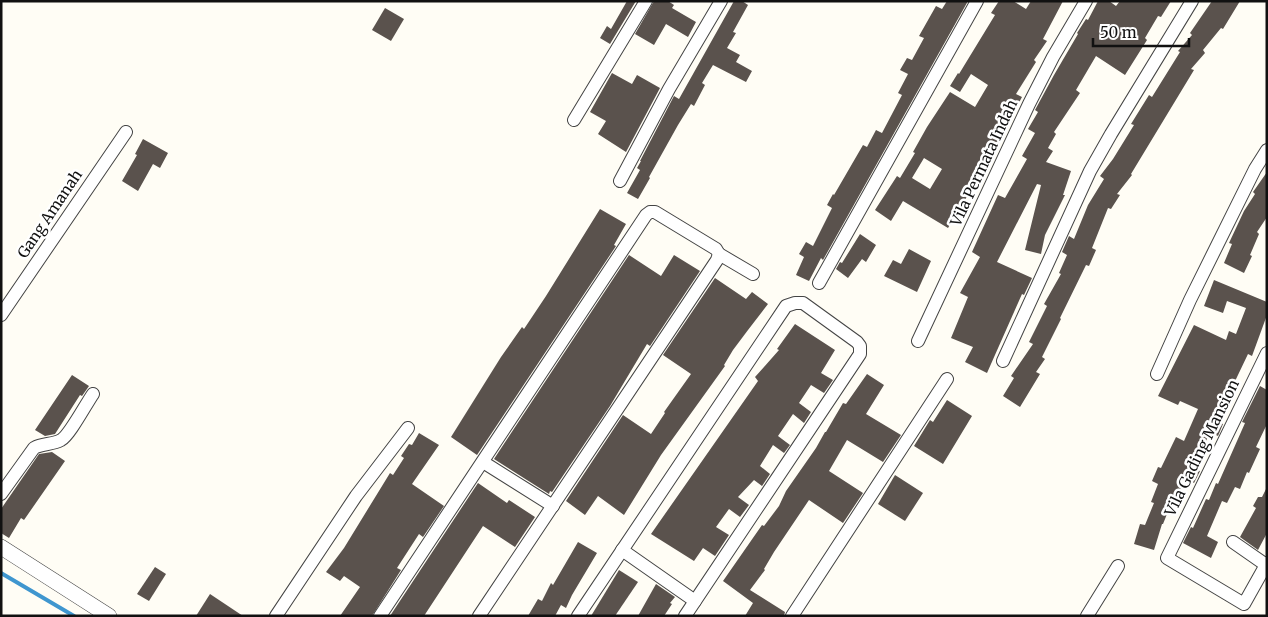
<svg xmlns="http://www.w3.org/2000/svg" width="1268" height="617" font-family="Merriweather,serif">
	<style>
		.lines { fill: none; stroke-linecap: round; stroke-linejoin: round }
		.stream { stroke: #3f96cf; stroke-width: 4 }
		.building { fill: #5a524d; fill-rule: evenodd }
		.minor-casing { stroke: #444; stroke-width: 14 }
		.tertiary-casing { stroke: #444; stroke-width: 16 }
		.minor { stroke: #fff; stroke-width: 12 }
		.tertiary { stroke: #fff; stroke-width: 15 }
		.labels { text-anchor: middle; stroke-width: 5; stroke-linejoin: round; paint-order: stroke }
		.street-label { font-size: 15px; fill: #111; stroke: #fff }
	</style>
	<rect width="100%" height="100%" fill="#fffdf5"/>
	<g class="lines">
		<polyline class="stream" points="1,573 74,616"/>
	</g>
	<g class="building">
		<polygon points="627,1 636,1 610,44 600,38 607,26 611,29"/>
		<polygon points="654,1 668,1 674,5 672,8 696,22 688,37 666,24 654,45 635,34"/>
		<polygon points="734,1 742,1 748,5 733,32 736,33 727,48 740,55 736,62 752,71 746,82 713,65 702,83 705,85 694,106 691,104 678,125 649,177 650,178 638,199 627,193 640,170 637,168 641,161 640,161 674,96 679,99"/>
		<polygon points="947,1 968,1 823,260 821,258 809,281 796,275 804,257 799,254 806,242 813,246 832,208 827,205 833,194 834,195 863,145 867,147 876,130 882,133 902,95 898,93 908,74 900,70 907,58 912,60 924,38 919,36 936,6 942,9"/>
		<path d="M999,1H1013L1026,9L1031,1H1063L1043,39L1047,41L1034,60L1036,62L1016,94L1022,97L1014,112L1011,110L1000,128L1006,132L948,228L903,201L891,221L875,210L897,176L900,178L915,153L913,152L927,127L950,92L975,107L988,85L971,74L960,92L950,86L958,73L959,74L995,15L991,13ZM924,158L942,169L930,189L912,178Z"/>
		<polygon points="1098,1 1109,1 1116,6 1120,1 1171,1 1161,17 1158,16 1145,38 1147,40 1125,75 1096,56 1076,90 1080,93 1054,132 1056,134 1048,148 1053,151 1046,162 1071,171 1063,195 1065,195 1045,235 1041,254 1025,250 1041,185 1037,184 997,262 1032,278 1024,295 1022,294 987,373 965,362 973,347 951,338 968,297 960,293 980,257 972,252 998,195 1005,198 1027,159 1022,156 1035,133 1028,129 1038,112 1035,110 1054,75 1078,34 1077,33 1086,19 1088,20"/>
		<polygon points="1212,1 1240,1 1223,29 1221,28 1203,50 1205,53 1191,69 1194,70 1131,174 1132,175 1117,194 1120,195 1111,209 1108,208 1092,248 1096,250 1089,266 1086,265 1060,318 1061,319 1042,357 1045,359 1036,372 1040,374 1020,407 1003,396 1014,378 1011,376 1033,344 1029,342 1047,306 1044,304 1061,274 1059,273 1067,255 1062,252 1069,236 1074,239 1088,205 1104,179 1100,176 1113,159 1134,125 1131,124 1149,95 1152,97 1180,52 1178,51 1192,35 1190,33"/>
		<polygon points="385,8 404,19 391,41 372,30"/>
		<polygon points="612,73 632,84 637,75 660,88 626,152 598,134 606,121 590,112"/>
		<polygon points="143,139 168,153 160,168 153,164 138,191 122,181 137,155 135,154"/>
		<polygon points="1267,172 1267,217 1257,232 1259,234 1250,255 1252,256 1244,273 1224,263 1232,244 1229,243 1244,211 1255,194 1253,192"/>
		<polygon points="600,209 626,224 614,245 616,246 477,455 451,437 501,357 522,327 524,329 546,296"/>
		<polygon points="860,234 876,245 866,262 862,259 848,278 836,269 840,262 842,263"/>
		<polygon points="909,249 931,261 917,292 884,276 893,260 901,264"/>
		<polygon points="629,255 661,276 674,255 700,271 650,346 647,344 610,406 552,492 550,491 549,494 494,459"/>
		<polygon points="715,278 746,299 752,292 768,304 748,330 733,350 724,365 725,366 661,455 624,515 598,496 585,515 566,501 623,415 651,434 665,413 664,412 691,374 663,355"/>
		<polygon points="1214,280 1267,302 1267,315 1252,356 1248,354 1216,421 1223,424 1218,436 1210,432 1194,468 1200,471 1194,483 1186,479 1179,494 1177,493 1171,510 1169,509 1163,524 1162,524 1154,550 1134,544 1140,524 1145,525 1154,503 1151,502 1158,484 1152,481 1158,467 1161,468 1176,437 1184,441 1198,409 1180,401 1178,405 1158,396 1194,325 1226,340 1229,331 1236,334 1246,308 1227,301 1223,313 1204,306"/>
		<polygon points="795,324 835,350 821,373 833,380 824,393 811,385 799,403 811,412 804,423 793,414 778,436 790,445 784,453 773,445 760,466 770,474 762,486 754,480 738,497 749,505 740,517 729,509 716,527 729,535 715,556 703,548 694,561 651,534 758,381 755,377 779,350 777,349"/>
		<polygon points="867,374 884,385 866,414 901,435 883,462 847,440 829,471 863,493 843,523 809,500 774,552 764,569 765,570 750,590 785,612 784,616 745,616 753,603 723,581 762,525 764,526 779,506 786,491 816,448 825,432 826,432 843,403 846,404"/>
		<polygon points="72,375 89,386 82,396 80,395 55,434 45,436 35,430"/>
		<polygon points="1260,386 1267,390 1267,424 1256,447 1260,449 1249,473 1247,472 1240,489 1235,487 1227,503 1222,501 1207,536 1218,542 1211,558 1183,543 1191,527 1193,528 1206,499 1209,500 1216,483 1218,484 1245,423 1242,422"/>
		<polygon points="947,400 972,416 943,464 914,446 930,420 933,422"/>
		<polygon points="419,433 439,445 412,484 444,506 423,537 419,534 397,568 401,570 372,616 340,616 360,587 344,576 340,581 326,572 344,548 390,473 393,475 404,458 401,456 409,444 412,445"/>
		<polygon points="52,452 65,461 24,520 21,518 9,538 1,533 1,509 39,454"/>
		<polygon points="895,475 923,493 905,521 878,504"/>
		<polygon points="478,483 507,503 509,500 535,517 515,547 483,526 424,616 390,616"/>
		<polygon points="1267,487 1267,533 1258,550 1240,537 1256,508 1253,506 1258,497 1262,497"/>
		<polygon points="578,542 597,553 572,595 566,608 561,605 555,616 528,616 538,599 542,601 551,583 553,585"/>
		<polygon points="155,567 166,574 149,601 137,594"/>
		<polygon points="619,570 638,582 615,616 591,616"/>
		<polygon points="656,584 675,597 670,603 672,604 664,616 638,616"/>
		<polygon points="210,594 243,616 196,616"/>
	</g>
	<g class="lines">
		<g class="minor-casing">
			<g id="minor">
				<polyline points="574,120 646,1"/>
				<polyline points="620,181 669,89 721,1"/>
				<polyline points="719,254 753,274"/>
				<polyline points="819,283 977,1"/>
				<polyline points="1,315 126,132"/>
				<polyline points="918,341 1029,104 1053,57 1086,1"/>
				<polyline points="1267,353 1167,558 1244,604 1267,563"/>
				<polyline points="1003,361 1090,171 1111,134 1192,1"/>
				<polyline points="1157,374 1190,300 1255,169 1267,150"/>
				<polyline points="483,462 553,506"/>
				<path d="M1,494L34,448C43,443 52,445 61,440C69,436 86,404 93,394"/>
				<polyline points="1233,542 1266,565"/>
				<polyline points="622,550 695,601"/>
				<polyline points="276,616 356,496 408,428"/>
				<polyline points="380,616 646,215 650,212 655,212 716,249 719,254 717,260 479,616"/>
				<polyline points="578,616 786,306 795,303 803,303 857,342 860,346 860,354 685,616"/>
				<polyline points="792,616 947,379"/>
				<polyline points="1087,616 1118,566"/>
			</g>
		</g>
		<g class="tertiary-casing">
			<polyline id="tertiary" points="1,547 109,616"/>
		</g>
		<use href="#minor" class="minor"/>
		<use href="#tertiary" class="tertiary"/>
	</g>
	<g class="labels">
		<g class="street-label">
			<text transform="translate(984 163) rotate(-65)" y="5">Vila Permata Indah</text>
			<text transform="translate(50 214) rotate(-56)" y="5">Gang Amanah</text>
			<text transform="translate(1202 448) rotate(-64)" y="5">Vila Gading Mansion</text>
		</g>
	</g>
	<rect width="1268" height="617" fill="none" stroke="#111111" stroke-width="5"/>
	<path d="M1093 38v8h96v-8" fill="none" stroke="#111111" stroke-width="2.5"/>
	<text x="1100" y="38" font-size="15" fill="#111111" stroke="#ffffff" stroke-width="4" paint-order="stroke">50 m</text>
</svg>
